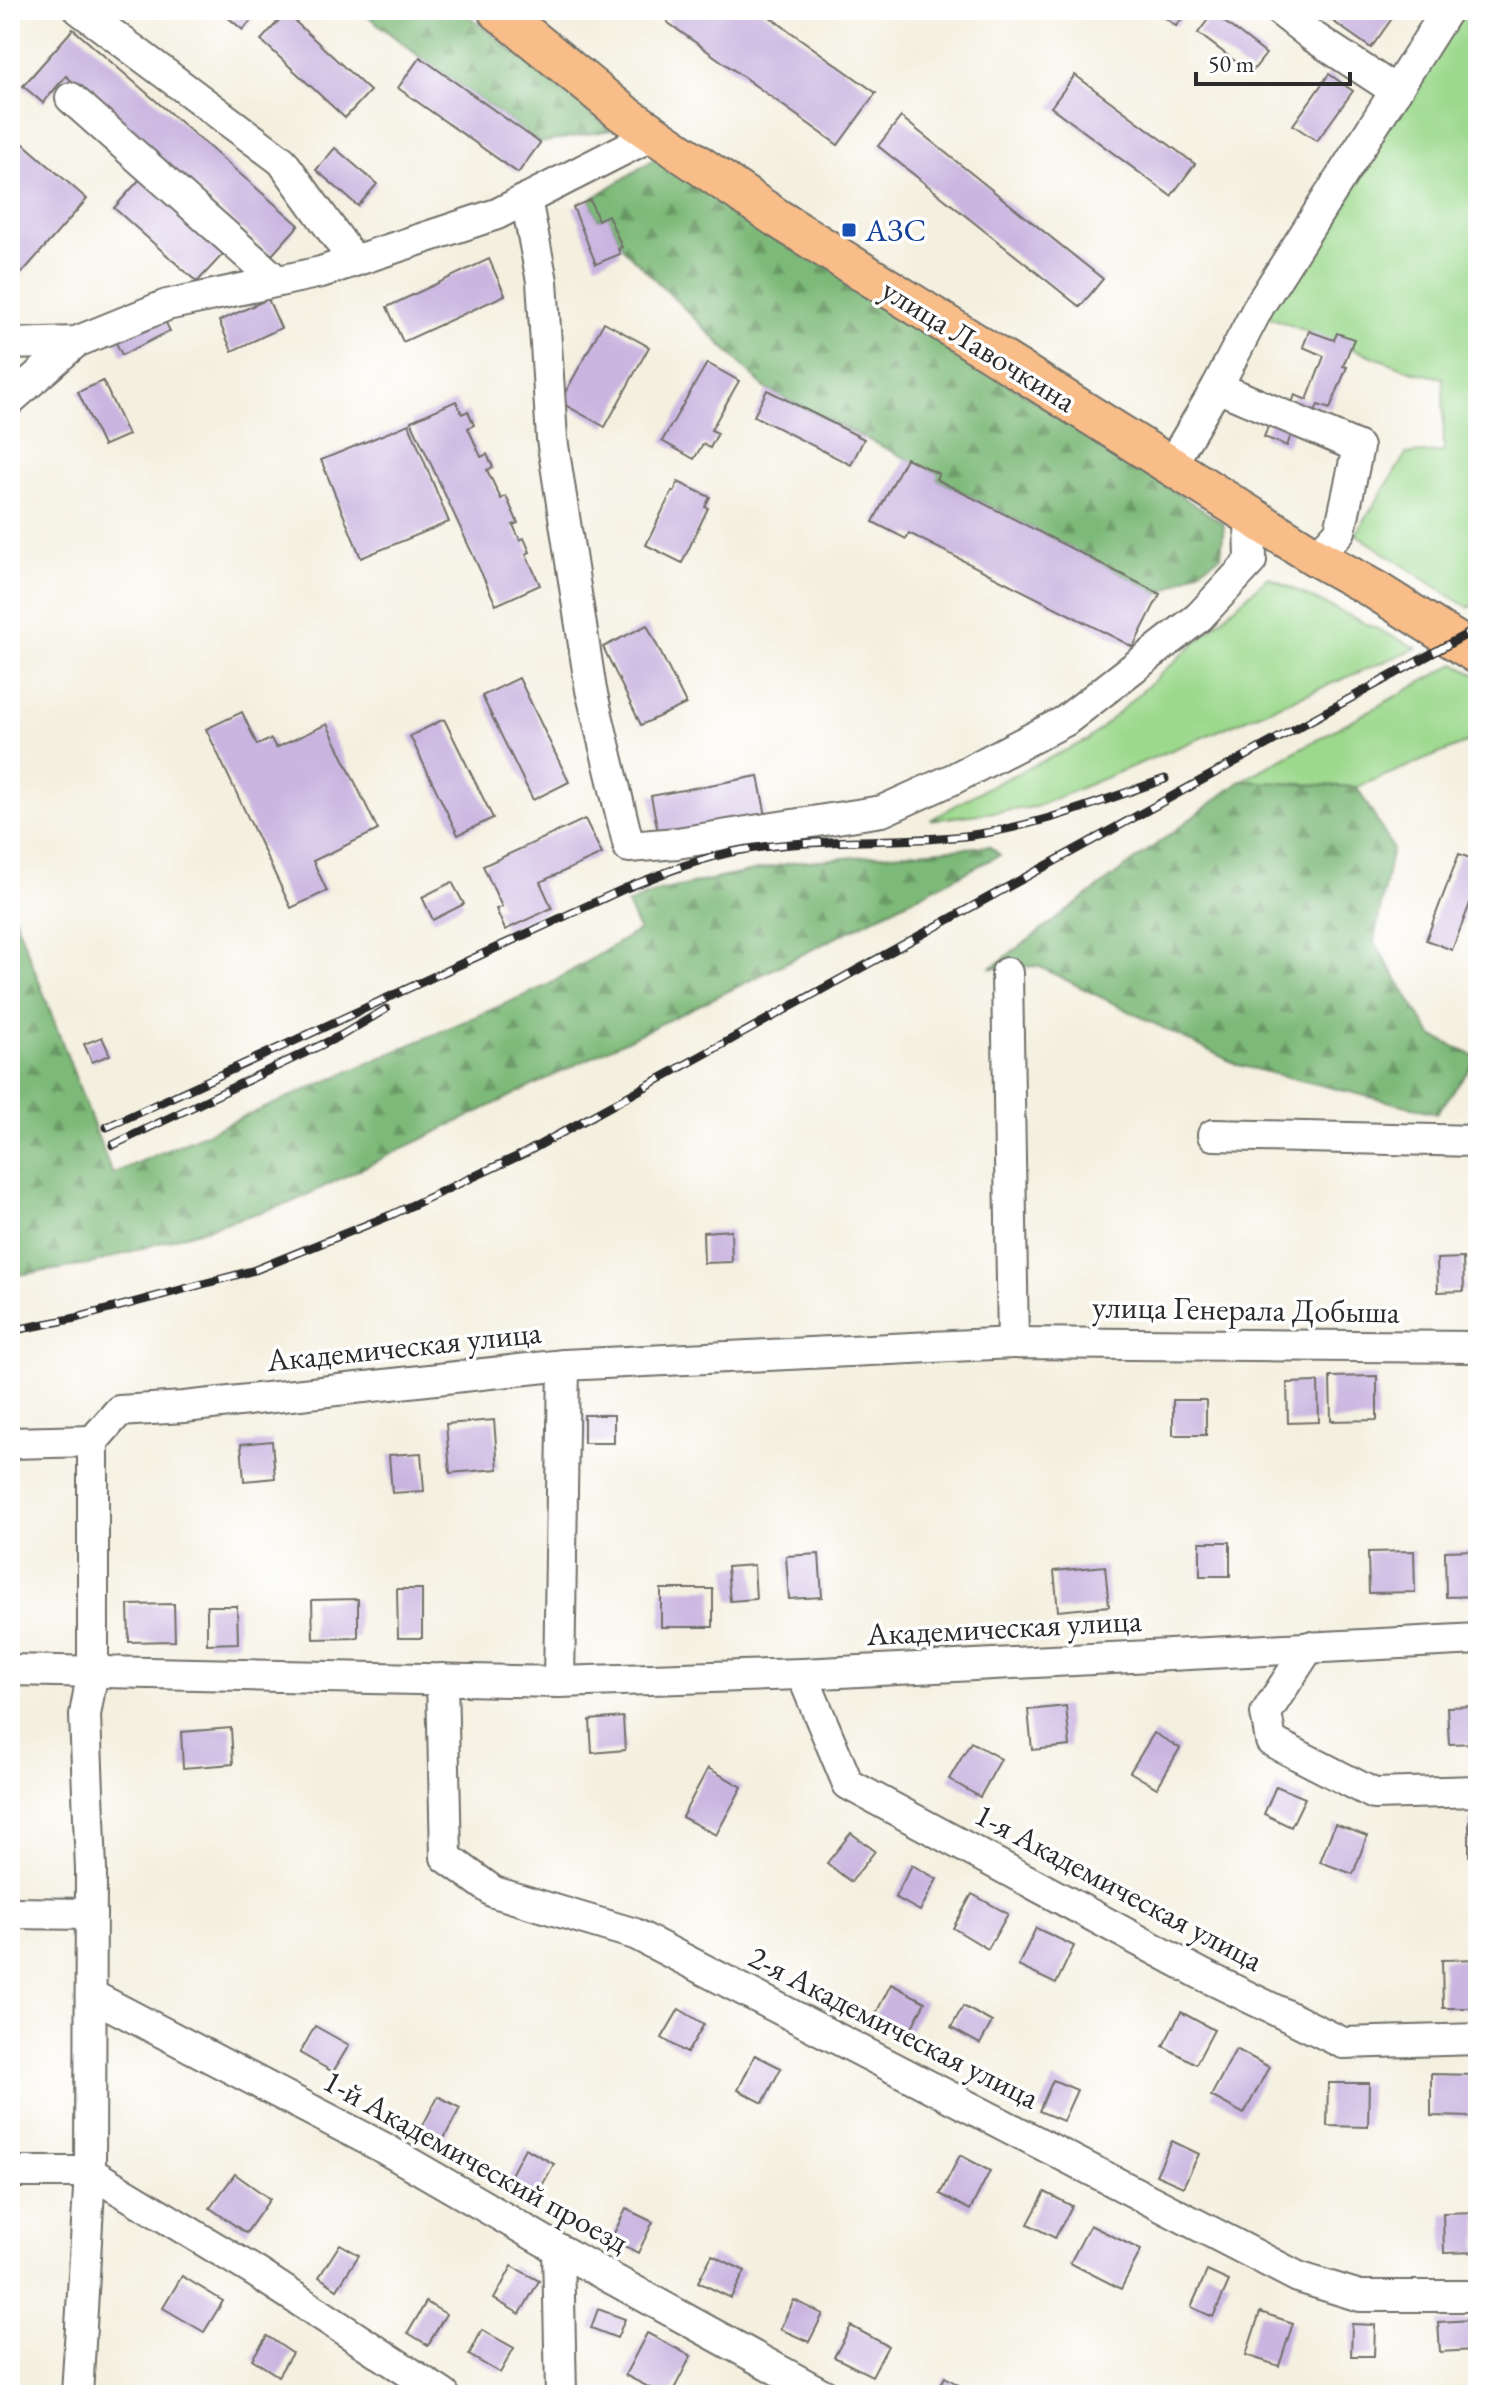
<svg xmlns="http://www.w3.org/2000/svg" width="1488" height="2405" font-family="'EB Garamond',serif">
	<style>
		.green { fill: #9cd98d; stroke: #64825c; stroke-width: 2 }
		.forest { fill: url(#forest-firs); stroke: #547252; stroke-width: 2 }
		.building { fill: #cab5e0 }
		.lines { fill: none; stroke-linecap: round; stroke-linejoin: round }
		.minor-casing { stroke: #71706a; stroke-width: 34 }
		.major-casing { stroke: #71706a; stroke-width: 42 }
		.minor { stroke: #fff; stroke-width: 30 }
		.major { stroke: #f8bd88; stroke-width: 38 }
		.rail-casing { stroke: #2b2b2b; stroke-width: 9 }
		.rail { stroke: #fff; stroke-width: 6; stroke-dasharray: 18; stroke-linecap: butt }
		.transit-dot { fill: #1a4fb4; stroke: #fff; stroke-width: 3 }
		.labels { text-anchor: middle; stroke-width: 7; stroke-linejoin: round; paint-order: stroke }
		.transit-label { font-size: 32px; fill: #164399; stroke: #fff; text-anchor: start }
		.street-label { font-size: 32px; fill: #2b2b2b; stroke: #fff }
	</style>
	<defs>
		<pattern id="forest-firs" width="22" height="20" patternUnits="userSpaceOnUse" patternTransform="scale(2)"><rect width="22" height="20" fill="#7db978"/><path d="M5 1l3.5 6h-7zM16 11l3.5 6h-7z" fill="#679763"/></pattern>
	</defs>
	<rect width="100%" height="100%" fill="#fff"/>
	<filter id="ink" filterUnits="userSpaceOnUse"><feTurbulence type="fractalNoise" baseFrequency=".0125" numOctaves="2"/><feDisplacementMap in="SourceGraphic" scale="16" xChannelSelector="R" yChannelSelector="G"/><feConvolveMatrix kernelMatrix="1 2 1 2 8 2 1 2 1" color-interpolation-filters="sRGB"/></filter>
	<filter id="wash" filterUnits="userSpaceOnUse"><feTurbulence type="fractalNoise" baseFrequency=".006" numOctaves="4" result="noise"/><feDisplacementMap in="SourceGraphic" scale="32" xChannelSelector="R" yChannelSelector="G"/><feGaussianBlur stdDeviation="1.8" result="paint"/><feColorMatrix in="noise" values="0 0 0 0 0 0 0 0 0 0 0 0 0 0 0 0 0 1.4 0 .05"/><feComposite in="paint" operator="in"/></filter>
	<g filter="url(#wash)">
		<rect width="100%" height="100%" fill="#f4f0e0"/>
		<g class="green">
			<polygon points="1464,10 1478,10 1478,604 1468,608 1356,534 1406,454 1444,452 1443,378 1414,372 1264,315"/>
			<polygon points="1268,577 1417,648 1035,807 930,820 988,787 1088,740"/>
			<polygon points="1455,664 1478,676 1478,738 1357,787 1241,781"/>
		</g>
		<g class="forest">
			<polygon points="360,10 461,10 611,130 540,143 420,57"/>
			<polygon points="659,156 1224,524 1221,556 1160,594 936,479 938,474 767,390 622,247 608,216 598,220 590,200"/>
			<polygon points="1241,781 1357,787 1392,847 1374,942 1432,1036 1478,1058 1437,1113 1238,1065 1038,966 991,968"/>
			<polygon points="989,846 1000,855 751,980 290,1203 87,1265 10,1276 10,905 112,1174 546,986 639,930 627,904 659,891 796,862"/>
		</g>
		<g id="blocks">
			<g class="building">
				<polygon points="219,10 260,10 243,30"/>
				<polygon points="676,10 760,10 876,93 838,145 667,22"/>
				<polygon points="1155,10 1189,10 1176,26"/>
				<polygon points="1317,10 1398,10 1371,48"/>
				<polygon points="286,13 370,91 345,118 261,40"/>
				<polygon points="1213,13 1266,54 1251,73 1198,33"/>
				<polygon points="73,29 299,225 272,255 66,76 43,103 23,86"/>
				<polygon points="420,57 540,143 518,173 398,88"/>
				<polygon points="1329,74 1353,91 1317,141 1293,125"/>
				<polygon points="1075,75 1195,164 1171,196 1051,107"/>
				<polygon points="901,117 1103,279 1080,307 878,146"/>
				<polygon points="10,132 87,199 21,274 10,264"/>
				<polygon points="335,148 377,184 358,206 316,170"/>
				<polygon points="140,179 224,253 197,282 114,208"/>
				<polygon points="590,200 598,220 608,215 622,247 618,249 620,254 596,264 573,207"/>
				<polygon points="489,259 505,295 403,342 387,307"/>
				<polygon points="268,299 281,328 232,351 219,321"/>
				<polygon points="161,313 170,331 122,355 113,337"/>
				<polygon points="604,322 649,347 605,427 560,402"/>
				<polygon points="1309,331 1334,340 1337,333 1354,339 1343,366 1347,367 1330,409 1318,405 1308,429 1295,424 1287,446 1264,437 1273,414 1286,419 1295,395 1307,400 1324,356 1303,347"/>
				<polygon points="707,363 739,381 711,430 718,433 710,448 703,444 694,459 662,441"/>
				<polygon points="103,381 128,435 103,446 78,392"/>
				<polygon points="767,390 864,439 851,465 754,416"/>
				<polygon points="456,401 462,414 468,411 474,425 468,428 481,457 487,454 493,467 487,470 501,499 506,496 518,523 513,525 520,540 524,538 530,552 526,554 540,585 496,605 411,421"/>
				<polygon points="409,424 449,522 361,558 321,460"/>
				<polygon points="906,458 939,474 936,479 1160,594 1133,647 909,533 906,539 873,522"/>
				<polygon points="678,482 710,497 705,507 708,508 682,563 646,545 672,491 674,492"/>
				<polygon points="647,625 686,704 641,725 603,647"/>
				<polygon points="519,678 569,782 533,800 482,696"/>
				<polygon points="242,712 257,745 271,739 276,748 327,724 378,830 313,861 327,891 291,908 206,729"/>
				<polygon points="444,719 493,818 458,835 410,736"/>
				<polygon points="758,776 766,816 659,837 651,796"/>
				<polygon points="585,819 602,854 540,882 552,908 505,930 496,909 502,907 483,866"/>
				<polygon points="1459,854 1478,861 1478,883 1452,950 1426,940"/>
				<polygon points="452,882 464,904 433,920 422,897"/>
				<polygon points="102,1037 110,1055 92,1062 84,1044"/>
				<polygon points="731,1230 732,1262 704,1263 703,1232"/>
				<polygon points="1463,1258 1464,1291 1438,1292 1437,1259"/>
				<polygon points="1377,1376 1377,1420 1331,1421 1330,1377"/>
				<polygon points="1318,1382 1319,1422 1288,1423 1287,1383"/>
				<rect x="1173" y="1400" width="33" height="35"/>
				<rect x="584" y="1415" width="30" height="28"/>
				<polygon points="494,1420 498,1469 450,1473 446,1424"/>
				<polygon points="272,1441 275,1478 244,1481 241,1444"/>
				<polygon points="421,1453 424,1491 392,1493 389,1455"/>
				<rect x="1200" y="1542" width="30" height="34"/>
				<polygon points="1478,1550 1478,1596 1446,1597 1445,1551"/>
				<polygon points="1414,1551 1415,1592 1369,1593 1368,1552"/>
				<polygon points="819,1554 822,1597 789,1599 786,1556"/>
				<polygon points="754,1565 756,1599 730,1601 727,1567"/>
				<polygon points="1105,1566 1109,1606 1058,1611 1054,1571"/>
				<polygon points="397,1589 422,1589 422,1638 398,1638"/>
				<rect x="661" y="1589" width="52" height="38"/>
				<polygon points="358,1599 358,1638 313,1639 312,1600"/>
				<polygon points="174,1604 175,1641 129,1642 128,1605"/>
				<polygon points="207,1606 237,1606 238,1643 207,1644"/>
				<polygon points="1066,1706 1070,1746 1032,1750 1028,1710"/>
				<polygon points="1478,1706 1478,1743 1449,1744 1447,1707"/>
				<polygon points="623,1717 625,1750 592,1753 590,1720"/>
				<polygon points="231,1728 233,1764 183,1768 181,1732"/>
				<polygon points="1154,1733 1180,1748 1157,1788 1130,1772"/>
				<polygon points="971,1742 1001,1759 980,1797 949,1779"/>
				<polygon points="708,1768 742,1787 716,1835 682,1817"/>
				<polygon points="1276,1786 1305,1798 1291,1827 1264,1814"/>
				<polygon points="1478,1820 1478,1856 1469,1856 1469,1821"/>
				<polygon points="1335,1824 1367,1836 1353,1874 1320,1862"/>
				<polygon points="851,1833 875,1851 851,1882 827,1863"/>
				<polygon points="912,1865 937,1879 920,1911 895,1897"/>
				<polygon points="972,1894 1008,1914 988,1949 953,1928"/>
				<polygon points="1036,1928 1074,1946 1056,1984 1018,1966"/>
				<polygon points="1478,1959 1478,2008 1443,2008 1442,1960"/>
				<polygon points="891,1984 925,2002 908,2035 874,2017"/>
				<polygon points="963,2006 992,2022 980,2044 951,2028"/>
				<polygon points="679,2009 704,2024 687,2053 662,2038"/>
				<polygon points="1181,2012 1214,2030 1196,2064 1163,2046"/>
				<polygon points="315,2026 349,2045 333,2072 300,2053"/>
				<polygon points="1236,2049 1269,2067 1244,2114 1211,2096"/>
				<polygon points="755,2055 781,2068 763,2103 738,2090"/>
				<polygon points="1431,2074 1474,2075 1474,2117 1431,2116"/>
				<polygon points="1053,2080 1077,2090 1063,2121 1039,2111"/>
				<polygon points="1328,2083 1369,2083 1368,2127 1327,2126"/>
				<polygon points="438,2096 460,2108 441,2144 419,2133"/>
				<polygon points="1172,2141 1199,2154 1183,2187 1156,2175"/>
				<polygon points="525,2148 554,2164 534,2200 506,2184"/>
				<polygon points="960,2155 990,2171 970,2210 940,2194"/>
				<polygon points="235,2174 270,2199 246,2233 210,2208"/>
				<polygon points="1045,2192 1072,2206 1055,2238 1028,2224"/>
				<polygon points="626,2209 653,2222 638,2253 611,2239"/>
				<polygon points="1478,2212 1478,2252 1444,2253 1443,2213"/>
				<polygon points="1090,2225 1141,2250 1121,2289 1070,2263"/>
				<polygon points="340,2244 359,2255 337,2289 319,2277"/>
				<polygon points="712,2255 745,2271 731,2298 698,2282"/>
				<polygon points="512,2266 539,2281 520,2314 494,2299"/>
				<polygon points="1207,2271 1229,2281 1213,2317 1191,2307"/>
				<polygon points="182,2276 223,2301 204,2332 163,2308"/>
				<polygon points="794,2300 823,2314 809,2342 780,2329"/>
				<polygon points="426,2302 446,2314 428,2345 408,2333"/>
				<polygon points="598,2309 625,2319 617,2338 591,2328"/>
				<polygon points="1260,2312 1293,2323 1279,2366 1246,2355"/>
				<polygon points="1472,2320 1474,2350 1440,2352 1438,2322"/>
				<polygon points="1352,2324 1375,2325 1374,2356 1351,2356"/>
				<polygon points="851,2326 888,2346 872,2376 834,2357"/>
				<polygon points="482,2330 514,2348 500,2373 469,2355"/>
				<polygon points="647,2333 691,2356 671,2395 664,2395 625,2375"/>
				<polygon points="267,2336 292,2353 278,2376 252,2359"/>
				<polygon points="945,2377 976,2395 935,2395"/>
			</g>
		</g>
	</g>
	<g filter="url(#ink)">
		<use href="#blocks" fill-opacity="0" stroke="#71706a" stroke-width="2"/>
		<g class="lines">
			<g class="minor-casing">
				<g id="minor">
					<polyline points="80,10 282,161 354,261"/>
					<polyline points="1279,10 1312,36 1396,91"/>
					<polyline points="71,98 277,281"/>
					<polyline points="526,199 542,281 552,439 591,690 629,847 677,843 882,811 953,779 1065,721 1199,617 1251,561 1250,515"/>
					<polyline points="10,344 76,342 167,305 321,272 354,261 497,214 654,134"/>
					<polyline points="1217,387 1358,447 1340,531 1316,557"/>
					<polyline points="10,400 76,342"/>
					<polyline points="1171,465 1217,387 1259,306 1447,10"/>
					<polyline points="1007,973 1013,1343"/>
					<polyline points="1213,1135 1478,1141"/>
					<polyline points="564,1365 1013,1343 1478,1347"/>
					<polyline points="10,1443 93,1441 93,1670 85,1715 91,1870 90,2172 77,2395"/>
					<polyline points="1309,1647 1266,1713 1271,1741 1374,1794 1478,1791"/>
					<polyline points="10,1670 559,1682 564,1365 184,1407 119,1411 93,1441"/>
					<polyline points="802,1674 848,1784 1201,1974 1343,2043 1478,2039"/>
					<polyline points="442,1679 446,1857 494,1892 635,1934 1298,2277 1360,2296 1478,2296"/>
					<polyline points="559,1682 802,1674 1478,1639"/>
					<polyline points="10,1913 91,1914"/>
					<polyline points="91,1995 380,2146 558,2249 824,2395"/>
					<polyline points="10,2172 90,2172 254,2271 444,2395"/>
					<polyline points="558,2249 561,2395"/>
				</g>
			</g>
			<g class="major-casing">
				<polyline id="major" points="497,10 623,113 777,218 1316,557 1375,590 1478,655"/>
			</g>
			<use href="#minor" class="minor"/>
			<use href="#major" class="major"/>
			<g class="rail-casing">
				<g id="rail">
					<path d="M107,1127L626,888C664,873 702,857 742,850C812,838 884,843 955,837C1028,830 1096,803 1165,779"/>
					<polyline points="113,1145 342,1035 386,1009"/>
					<polyline points="10,1331 76,1318 255,1270 391,1215 525,1153 1478,628"/>
				</g>
			</g>
			<use href="#rail" class="rail"/>
		</g>
	</g>
	<rect class="transit-dot" x="841" y="222" width="16" height="16" rx="4"/>
	<g class="labels">
		<g class="transit-label">
			<text x="865" y="241">АЗС</text>
		</g>
		<g class="street-label">
			<text transform="translate(979 345) rotate(32)" y="11">улица Лавочкина</text>
			<text transform="translate(1246 1309) rotate(1)" y="11">улица Генерала Добыша</text>
			<text transform="translate(404 1346) rotate(-6)" y="11">Академическая улица</text>
			<text transform="translate(1004 1627) rotate(-3)" y="11">Академическая улица</text>
			<text transform="translate(1119 1887) rotate(28)" y="11">1-я Академическая улица</text>
			<text transform="translate(894 2027) rotate(27)" y="11">2-я Академическая улица</text>
			<text transform="translate(476 2161) rotate(29)" y="11">1-й Академический проезд</text>
		</g>
	</g>
	<rect width="1488" height="2405" fill="none" stroke="#fff" stroke-width="40"/>
	<path d="M1196 72v12h154v-12" fill="none" stroke="#2b2b2b" stroke-width="4"/>
	<text x="1208" y="72" font-size="24" fill="#2b2b2b" stroke="#ffffff" stroke-width="6" paint-order="stroke">50 m</text>
</svg>
